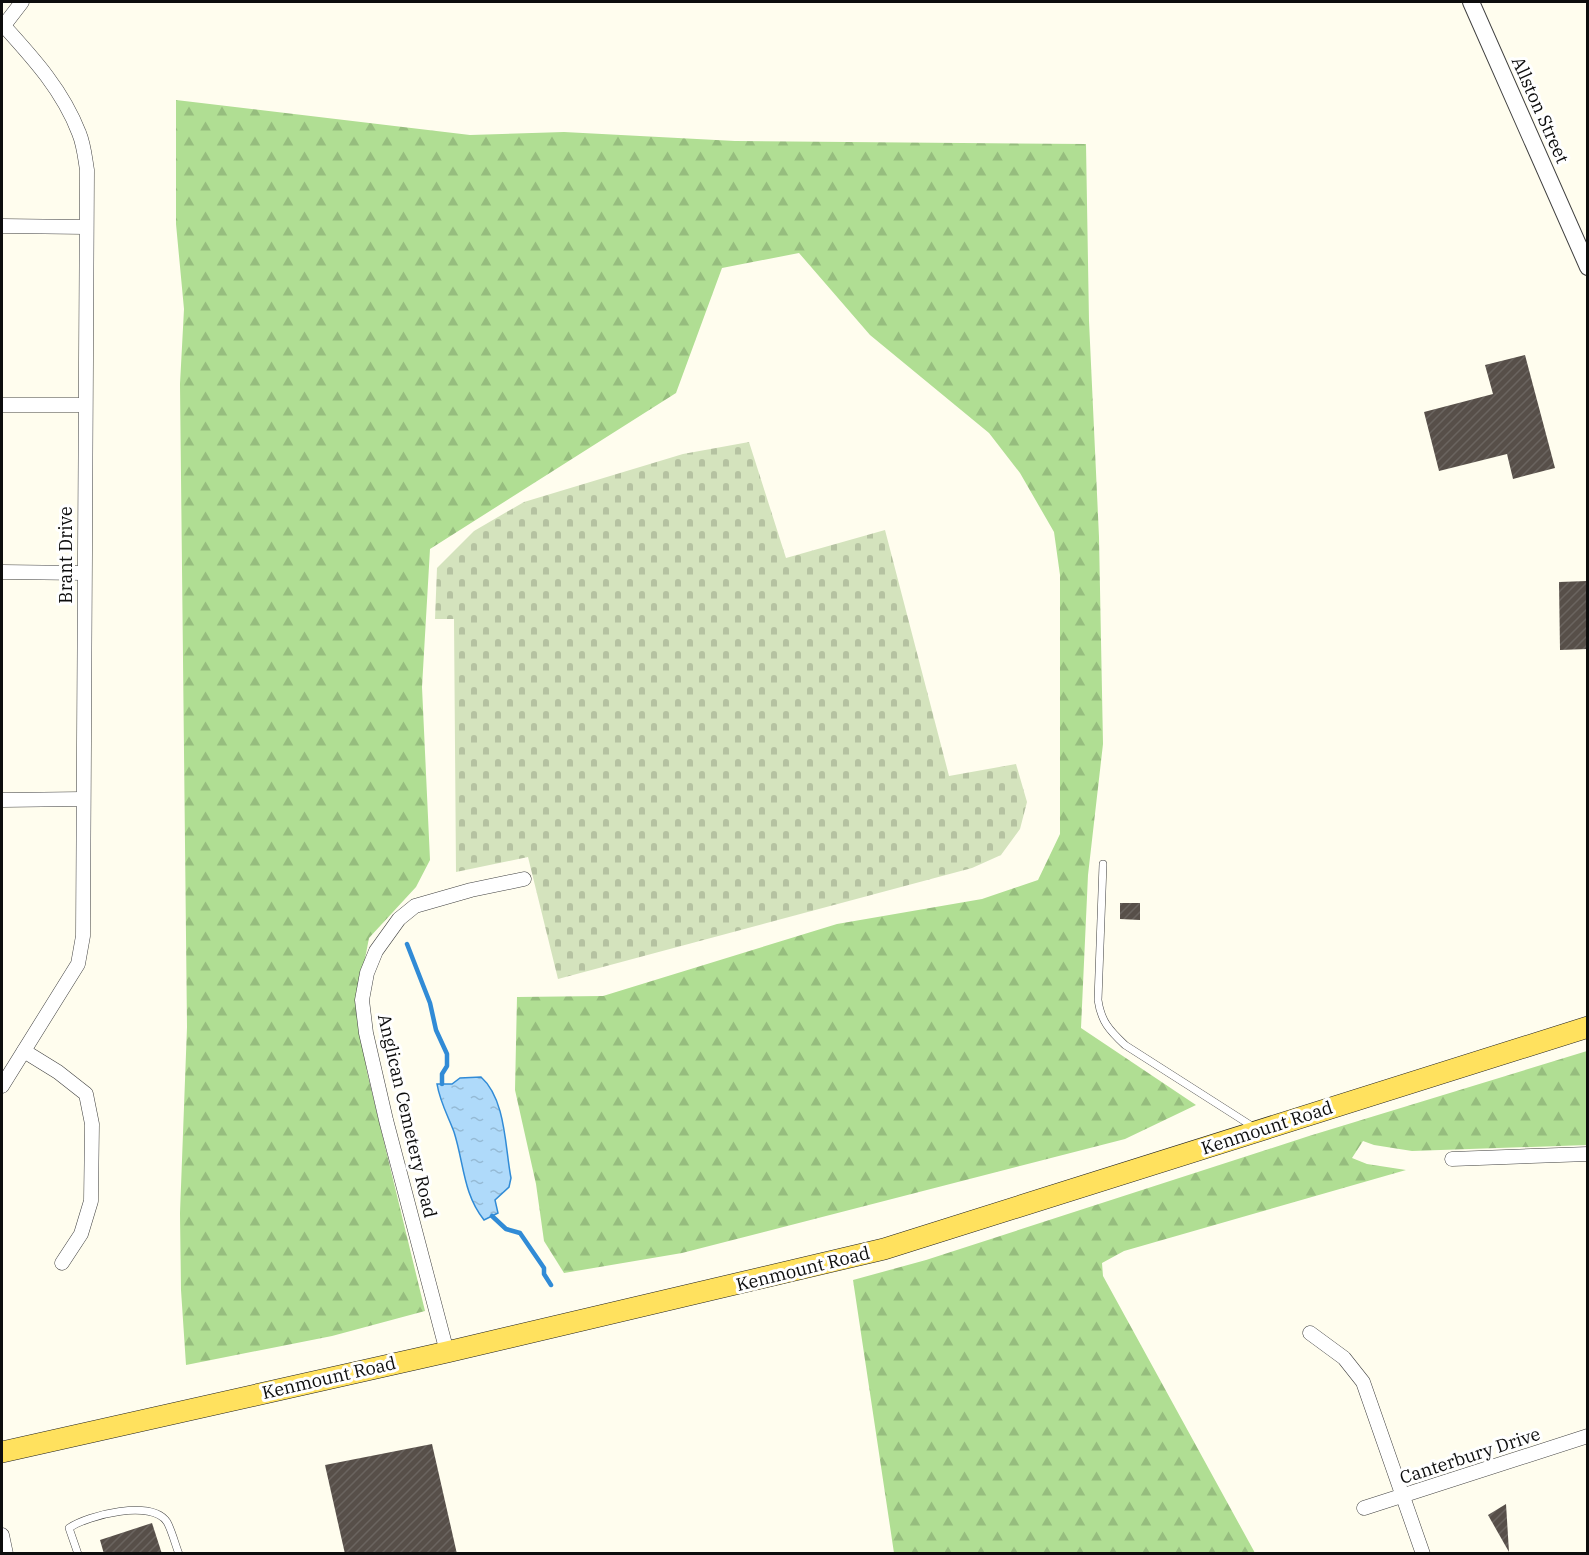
<svg xmlns="http://www.w3.org/2000/svg" width="1589" height="1555" font-family="'IBM Plex Serif',serif">
	<style>
		.forest { fill: url(#forest-firs) }
		.cemetery { fill: url(#cemetery-stones) }
		.water { fill: url(#water-ripples); stroke: #318bd6; stroke-width: 1.5 }
		.lines { fill: none; stroke-linecap: round; stroke-linejoin: round }
		.stream { stroke: #318bd6; stroke-width: 4.5 }
		.building { fill: url(#building-hatch) }
		.service-casing { stroke: #404040; stroke-width: 8 }
		.minor-casing { stroke: #404040; stroke-width: 15 }
		.tertiary-casing { stroke: #404040; stroke-width: 18 }
		.primary-casing { stroke: #1e1e1e; stroke-width: 22 }
		.service { stroke: #fff; stroke-width: 7 }
		.minor { stroke: #fff; stroke-width: 14 }
		.tertiary { stroke: #fff; stroke-width: 16 }
		.primary { stroke: #ffe15e; stroke-width: 21 }
		.labels { text-anchor: middle; stroke-width: 6; stroke-linejoin: round; paint-order: stroke }
		.street-label { font-size: 18px; fill: #0d0d0d; stroke: #fff }
	</style>
	<defs>
		<pattern id="forest-firs" width="22" height="20" patternUnits="userSpaceOnUse" patternTransform="scale(1.5)"><rect width="22" height="20" fill="#b0de93"/><path d="M5 1l3.5 6h-7zM16 11l3.5 6h-7z" fill="#96bd7e"/></pattern>
		<pattern id="cemetery-stones" width="16" height="16" patternUnits="userSpaceOnUse" patternTransform="scale(1.5)"><rect width="16" height="16" fill="#d4e3bd"/><path d="M2 7V4a2 2 0 0 1 4 0v3zM10 15v-3a2 2 0 0 1 4 0v3z" fill="#b5c2a1"/></pattern>
		<pattern id="water-ripples" width="26" height="14" patternUnits="userSpaceOnUse" patternTransform="scale(1.5)"><rect width="26" height="14" fill="#afdafa"/><path d="M2 4q2-2 4 0t4 0M15 11q2-2 4 0t4 0" fill="none" stroke="#95bad5"/></pattern>
		<pattern id="building-hatch" width="6" height="6" patternUnits="userSpaceOnUse" patternTransform="scale(1.5)"><rect width="6" height="6" fill="#574f49"/><path d="M-1 1l2-2M0 6l6-6M5 7l2-2" fill="none" stroke="#6a645f"/></pattern>
	</defs>
	<rect width="100%" height="100%" fill="#fffdee"/>
	<g class="forest">
		<polygon points="176,100 470,135 564,132 735,141 1086,144 1089,321 1099,537 1103,744 1088,875 1081,1028 1196,1105 1125,1139 682,1253 564,1273 544,1241 536,1184 515,1090 517,997 603,996 837,924 982,899 1038,880 1060,834 1060,575 1054,532 1020,473 989,433 870,335 799,253 722,268 676,393 430,549 422,687 430,860 416,887 369,938 356,1005 367,1072 425,1311 332,1336 186,1365 181,1290 180,1213 187,1027 180,384 184,309 176,224"/>
		<polygon points="1587,1051 1587,1145 1412,1151 1374,1145 1363,1141 1352,1158 1367,1164 1406,1170 1124,1251 1102,1263 1103,1276 1255,1553 894,1553 853,1280 926,1260 1309,1136"/>
	</g>
	<polygon class="cemetery" points="749,442 786,558 885,530 949,776 1016,764 1027,802 1020,829 1001,855 972,868 558,979 528,857 456,872 454,619 435,619 437,568 474,531 524,502 683,454"/>
	<path class="water" d="M481,1077C506,1099 505,1148 511,1178L509,1187L495,1200L498,1213L484,1220C463,1194 464,1163 454,1132C448,1116 440,1102 437,1084H452L460,1078Z"/>
	<g class="lines">
		<g class="stream">
			<polyline points="407,944 430,1003 436,1030 447,1054 447,1066 442,1074 442,1084"/>
			<polyline points="492,1216 506,1229 520,1233 544,1268 544,1274 551,1285"/>
		</g>
	</g>
	<g class="building">
		<polygon points="1525,355 1555,468 1513,479 1507,454 1439,471 1424,412 1493,394 1485,365"/>
		<polygon points="1587,581 1587,649 1560,650 1559,582"/>
		<polygon points="1120,903 1140,903 1140,920 1120,919"/>
		<polygon points="432,1444 457,1554 345,1554 325,1465"/>
		<polygon points="1506,1504 1509,1552 1488,1515"/>
		<polygon points="152,1523 162,1554 104,1554 100,1540"/>
	</g>
	<g class="lines">
		<g class="service-casing">
			<g id="service">
				<path d="M1103,864L1098,1000C1101,1021 1109,1030 1125,1045L1255,1128"/>
				<path d="M78,1554L69,1528C88,1515 152,1499 167,1522C172,1531 175,1544 179,1554"/>
			</g>
		</g>
		<g class="minor-casing">
			<g id="minor">
				<polyline points="2,28 22,2"/>
				<polyline points="2,226 86,227"/>
				<polyline points="2,405 85,405"/>
				<polyline points="2,572 84,573"/>
				<polyline points="2,800 83,799"/>
				<polyline points="24,1051 58,1072 86,1094 92,1124 91,1201 81,1234 62,1263"/>
				<path d="M2,1086L78,964L83,936L87,170C85,158 84,145 79,133C63,91 34,59 4,26"/>
				<polyline points="1452,1159 1588,1154"/>
				<polyline points="1310,1333 1344,1358 1363,1382 1423,1554"/>
				<polyline points="447,1352 386,1120 366,1033 362,1000 367,973 376,951 399,919 415,906 471,890 524,879"/>
				<polyline points="1364,1508 1588,1436"/>
				<polyline points="2,1535 6,1554"/>
			</g>
		</g>
		<g class="tertiary-casing">
			<polyline id="tertiary" points="1471,2 1588,267"/>
		</g>
		<g class="primary-casing">
			<polyline id="primary" points="2,1452 447,1352 884,1249 1588,1027"/>
		</g>
		<use href="#service" class="service"/>
		<use href="#minor" class="minor"/>
		<use href="#tertiary" class="tertiary"/>
		<use href="#primary" class="primary"/>
	</g>
	<g class="labels">
		<g class="street-label">
			<text transform="translate(1540 110) rotate(66)" y="6">Allston Street</text>
			<text transform="translate(66 555) rotate(-90)" y="6">Brant Drive</text>
			<text transform="translate(407 1116) rotate(77)" y="6">Anglican Cemetery Road</text>
			<text transform="translate(1267 1128) rotate(-18)" y="6">Kenmount Road</text>
			<text transform="translate(803 1269) rotate(-14)" y="6">Kenmount Road</text>
			<text transform="translate(329 1378) rotate(-13)" y="6">Kenmount Road</text>
			<text transform="translate(1470 1456) rotate(-18)" y="6">Canterbury Drive</text>
		</g>
	</g>
	<rect width="1589" height="1555" fill="none" stroke="#0d0d0d" stroke-width="6"/>
</svg>
